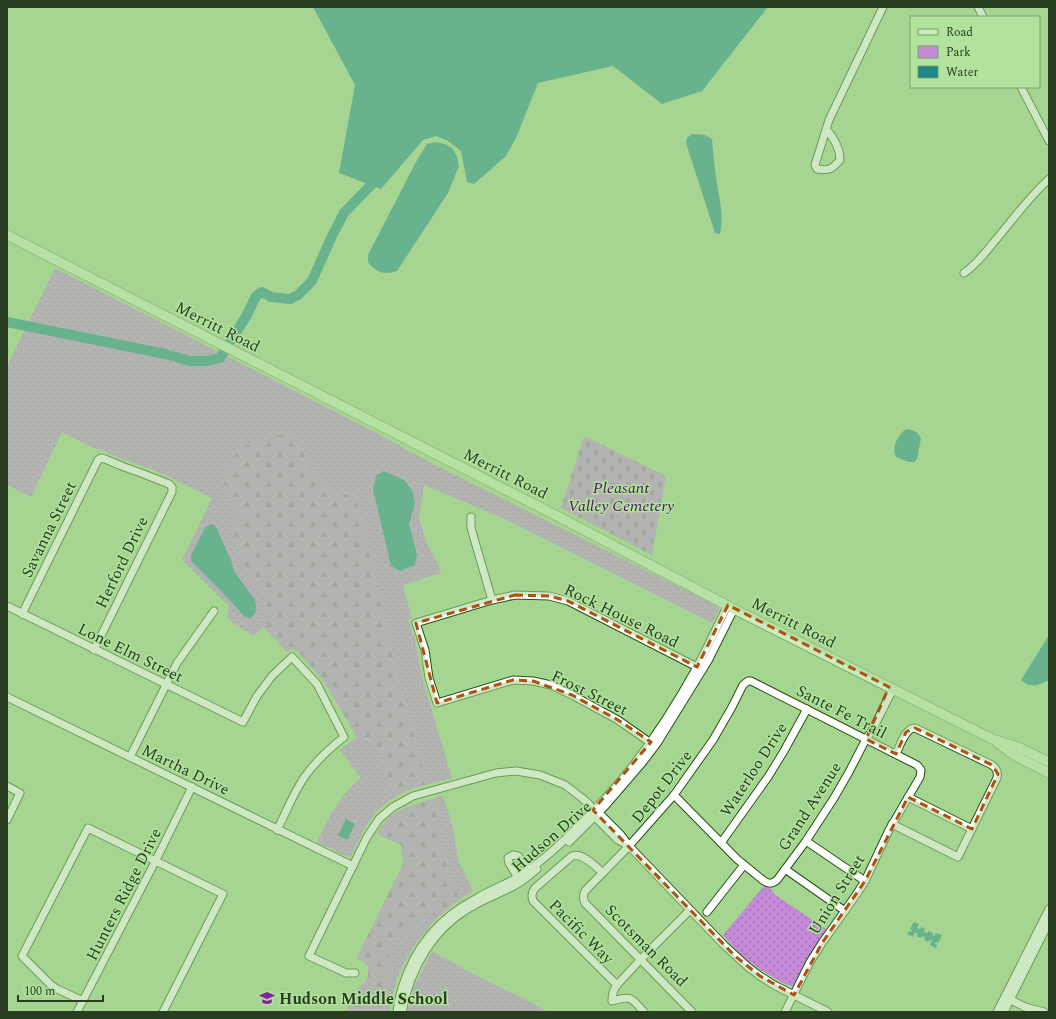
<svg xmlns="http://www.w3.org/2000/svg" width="1056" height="1019" font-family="Spectral,serif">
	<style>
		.green { fill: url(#green-dots) }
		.forest { fill: url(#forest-firs) }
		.cemetery { fill: url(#cemetery-stones) }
		.water { fill: #1d8789 }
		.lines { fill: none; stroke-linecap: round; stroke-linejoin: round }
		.river { stroke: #1d8789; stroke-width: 10 }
		.minor-casing { stroke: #285210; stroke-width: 9 }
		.major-casing { stroke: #7aa867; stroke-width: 11 }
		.minor { stroke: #fff; stroke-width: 7 }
		.major { stroke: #caedbb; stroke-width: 9 }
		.marked { fill: none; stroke: #af5112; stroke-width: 3; stroke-dasharray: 8 5; stroke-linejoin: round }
		.labels { text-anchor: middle; stroke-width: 3; stroke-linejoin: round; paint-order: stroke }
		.street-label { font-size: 16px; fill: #293d21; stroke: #b2e39e }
		.park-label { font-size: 16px; font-style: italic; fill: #510f65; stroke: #b2e39e }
		.poi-label { font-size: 16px; font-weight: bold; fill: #293d21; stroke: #b2e39e; text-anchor: start }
	</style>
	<defs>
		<pattern id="green-dots" width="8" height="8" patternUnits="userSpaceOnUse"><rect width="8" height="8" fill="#c48ad8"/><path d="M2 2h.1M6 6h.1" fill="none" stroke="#9f72af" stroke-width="1.8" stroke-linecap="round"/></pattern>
		<pattern id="forest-firs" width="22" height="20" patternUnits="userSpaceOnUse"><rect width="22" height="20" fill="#c48ad8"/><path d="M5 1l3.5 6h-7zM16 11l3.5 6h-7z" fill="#9f72af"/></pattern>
		<pattern id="cemetery-stones" width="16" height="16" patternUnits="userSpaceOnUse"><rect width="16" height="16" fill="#c48ad8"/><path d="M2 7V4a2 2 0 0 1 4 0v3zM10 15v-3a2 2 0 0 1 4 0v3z" fill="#9f72af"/></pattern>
	</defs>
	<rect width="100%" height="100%" fill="#a5d691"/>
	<g class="green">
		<polygon points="55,268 369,429 433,464 716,605 719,609 712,623 507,520 424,485 419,519 428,546 438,563 441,573 403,585 412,618 408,619 416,644 423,681 452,778 428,784 399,684 356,495 327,491 291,432 223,481 241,523 233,532 240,552 237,561 266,598 263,627 254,636 234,624 227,617 229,606 182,560 212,498 154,470 119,458 101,449 96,449 62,432 31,497 7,485 7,366"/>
		<path d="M357,737L372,741L383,757L386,778L397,796C371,810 363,831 351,856L348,857L317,842C330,816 338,797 361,778L340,750Z"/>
		<polygon points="443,795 453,828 458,860 473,891 460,899 448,875 447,863 439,841 443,826 435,798"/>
		<path d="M764,886L770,888L774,894L826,929L793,986C783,986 750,963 742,956C735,949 729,942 723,935Z"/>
		<path d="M430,910L437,918C420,936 406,956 397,979C395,985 393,993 391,1000L385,987L389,963V949L394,940L409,935L422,914Z"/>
		<polygon points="432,951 466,970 529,1001 548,1012 407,1012 414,986"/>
	</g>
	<g class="forest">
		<polygon points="291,432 327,491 356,495 399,684 428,784 409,790 397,796 386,778 383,757 372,741 357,737 323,680 297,651 291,649 287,652 263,627 266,598 237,561 240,552 233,532 241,523 223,481 240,447"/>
		<path d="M435,798L443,826L439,841L447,863L448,875L460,899L437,918L430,910L422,914L409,935L394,940L389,949V963L385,987L391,1000L389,1012H346L358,988L365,982L368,976V967L363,961L356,959L403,864L401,845L377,834C379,830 381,826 384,823C396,808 417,804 435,798Z"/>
	</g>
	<polygon class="cemetery" points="584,436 666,476 652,555 561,508"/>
	<g class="water">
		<polygon points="313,7 768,7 702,91 662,104 613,66 538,83 516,138 506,156 474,184 467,182 461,151 448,141 436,136 423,140 381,189 339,173 355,85"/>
		<path d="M692,134L705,135L712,139C713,154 715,169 717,184C720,201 724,217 720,234L715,233L686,143L687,138Z"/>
		<path d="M435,142L445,144L452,148L457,156L459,166L448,193L397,271C385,275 376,273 368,262V255L417,160L427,144Z"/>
		<path d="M906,429C913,430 917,431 921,438L917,459L914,462H909L896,457C891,447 898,435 906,429Z"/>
		<polygon points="384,471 404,480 412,490 415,504 409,524 417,555 415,565 400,571 391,566 373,489 376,476"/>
		<polygon points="211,524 215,525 231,560 234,571 255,600 256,607 255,614 250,618 245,617 223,593 191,561 191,555 205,528"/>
		<path d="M1049,635V680C1038,685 1031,689 1021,680Z"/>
		<polygon points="346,819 355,824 347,840 338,835"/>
		<polygon points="914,922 919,924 917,928 920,929 921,927 925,929 924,932 927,933 928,931 933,933 932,935 934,936 936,933 942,935 938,943 936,942 935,944 937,945 936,948 930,945 932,940 930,940 928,942 924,940 925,937 922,936 921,938 916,936 918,934 915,932 913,937 907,934 909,931 911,932 912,930 910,929"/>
	</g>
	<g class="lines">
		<polyline class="river" points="7,322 165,354 189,361 207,361 220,358 247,315 256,296 262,292 271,297 290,299 298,295 312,281 331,238 344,213 371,185 378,174"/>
		<g class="minor-casing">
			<g id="minor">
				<polyline points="978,7 983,17"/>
				<polyline points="1021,87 1049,141"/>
				<path d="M827,130C834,139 840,148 840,160C832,169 830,171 817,169L815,165L829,120L883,7"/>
				<path d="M964,273C976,265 985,253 994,242C1012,221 1028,198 1049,179"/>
				<polyline points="471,517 471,528 492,600"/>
				<path d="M7,606L243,722L257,696L272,676L292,657L317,684L344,737C330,748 317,760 306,775C294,791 287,811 277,830"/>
				<polyline points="22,614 98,460 101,458 105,459 124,467 141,473 169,484 172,487 172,492 94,650"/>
				<polyline points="7,697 353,866"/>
				<polyline points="655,746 618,720 572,695 551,685 533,681 513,680 437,703 429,678 425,650 416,623 492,600 515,595 549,596 568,601 697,667"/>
				<polyline points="130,757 177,663 214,611"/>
				<polyline points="7,786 20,793 7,820"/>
				<path d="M674,795L737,859L764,881C769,884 772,884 777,880L806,841L834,798L849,772L866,739L873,729L893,689"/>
				<polyline points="908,797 972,829"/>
				<polyline points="595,811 599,813 621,835 629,846 724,945 748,967 760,976 774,985 828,1012"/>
				<path d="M892,824L958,857L997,778C998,772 997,769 992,765L915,728C905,728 900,746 896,754"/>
				<polyline points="806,841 865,881"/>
				<polyline points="569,842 606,805 643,762 658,742 708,661 734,609"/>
				<polyline points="721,843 768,777 784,751 807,709"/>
				<polyline points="785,869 845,911"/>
				<path d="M603,873C596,867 582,852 572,856L535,888C532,892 531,896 533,901L617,985"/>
				<polyline points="520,881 509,863 508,858 513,855 518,856 531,873"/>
				<polyline points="707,912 744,865"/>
				<polyline points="355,973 346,973 309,956 367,837 379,819 393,807 413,796 496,773 516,771 540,775 565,785 582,798 590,805 593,810 595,817 618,840 629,846"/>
				<polyline points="1007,998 1025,1007 1044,1012"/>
				<polyline points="83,1001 57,989 50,984 22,956 88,828 223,894 163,1012"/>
				<polyline points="77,1012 156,860 192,787"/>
				<path d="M397,1012C398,1004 399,996 402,988C414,948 440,917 477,898C490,890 505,885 518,877C547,859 573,832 597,807C637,766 669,718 697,667C708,647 717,626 728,605"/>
				<path d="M402,1012C410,968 433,928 473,906C489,897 507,891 522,881C527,878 532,873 537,869"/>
				<path d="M644,1012C631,998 632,995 612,1001C612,994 613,990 617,985L641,959L690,910"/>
				<path d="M692,1012L585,903C583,899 583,895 585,891L629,846L674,795L713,740L732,707L743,685L748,681H751L917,765L921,770L920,777L889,830L865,881L856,895L822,943L810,962L785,1012"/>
				<polyline points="997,1012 1049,909"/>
				<polyline points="1004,1012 1049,922"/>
			</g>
		</g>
		<g class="major-casing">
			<g id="major">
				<polyline points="7,235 563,519 734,609 992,739 1018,747 1049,762"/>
				<polyline points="998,743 1014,755 1049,773"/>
			</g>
		</g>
		<use href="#minor" class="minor"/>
		<use href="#major" class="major"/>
	</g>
	<path d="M0 0H1056V1019H0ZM515,595L549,596L568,601L697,667L728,605L889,687L866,739L896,754L906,732L915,728L992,765L998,774L972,829L908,797L865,881L822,943L794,995L760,976L735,956L593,810L651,742L618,720L572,695L533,681L513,680L437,703L416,623Z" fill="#a5d691" fill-opacity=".55" fill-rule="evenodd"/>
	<path class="marked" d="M515,595L549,596L568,601L697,667L728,605L889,687L866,739L896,754L906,732L915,728L992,765L998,774L972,829L908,797L865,881L822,943L794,995L760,976L735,956L593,810L651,742L618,720L572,695L533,681L513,680L437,703L416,623Z"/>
	<defs>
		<g id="school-bare" transform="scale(1.2)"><path d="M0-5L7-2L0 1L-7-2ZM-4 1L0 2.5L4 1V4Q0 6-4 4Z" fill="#7e2998" stroke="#b2e39e" stroke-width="2.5" paint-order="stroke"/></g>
	</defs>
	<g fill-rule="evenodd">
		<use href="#school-bare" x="267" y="998"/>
	</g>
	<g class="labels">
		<g class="street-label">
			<text transform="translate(218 326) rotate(27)" y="6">Merritt Road</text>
			<text transform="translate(506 473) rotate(27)" y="6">Merritt Road</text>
			<text transform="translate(48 529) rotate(-64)" y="6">Savanna Street</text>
			<text transform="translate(121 562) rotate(-64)" y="6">Herford Drive</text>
			<text transform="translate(622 615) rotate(26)" y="6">Rock House Road</text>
			<text transform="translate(794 622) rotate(27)" y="6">Merritt Road</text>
			<text transform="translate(131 652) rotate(26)" y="6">Lone Elm Street</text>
			<text transform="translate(590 692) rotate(26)" y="6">Frost Street</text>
			<text transform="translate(842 711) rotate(27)" y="6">Sante Fe Trail</text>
			<text transform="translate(186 769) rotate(26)" y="6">Martha Drive</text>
			<text transform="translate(753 769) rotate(-57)" y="6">Waterloo Drive</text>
			<text transform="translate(661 786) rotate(-52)" y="6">Depot Drive</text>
			<text transform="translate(809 806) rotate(-57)" y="6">Grand Avenue</text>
			<text transform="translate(551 836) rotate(-41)" y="6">Hudson Drive</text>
			<text transform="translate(123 894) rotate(-63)" y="6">Hunters Ridge Drive</text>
			<text transform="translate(836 894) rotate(-58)" y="6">Union Street</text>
			<text transform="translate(582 931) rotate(45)" y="6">Pacific Way</text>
			<text transform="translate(647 945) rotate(45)" y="6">Scotsman Road</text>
		</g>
		<g class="park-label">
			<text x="621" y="493">Pleasant<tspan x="621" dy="18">Valley Cemetery</tspan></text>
		</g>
		<g class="poi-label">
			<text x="279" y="1004">Hudson Middle School</text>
		</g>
	</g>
	<rect width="1056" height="1019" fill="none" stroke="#293d21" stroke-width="16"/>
	<rect x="910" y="16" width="130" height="72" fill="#b2e39e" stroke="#7ba16c"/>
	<rect x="918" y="29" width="20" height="6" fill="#caedbb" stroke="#7ba16c"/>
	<text x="946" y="36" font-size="12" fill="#293d21">Road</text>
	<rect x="918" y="46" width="20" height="12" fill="#c48ad8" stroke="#7ba16c"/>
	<text x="946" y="56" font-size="12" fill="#293d21">Park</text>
	<rect x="918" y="66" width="20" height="12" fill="#1d8789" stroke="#7ba16c"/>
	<text x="946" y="76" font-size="12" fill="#293d21">Water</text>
	<path d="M18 995v6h85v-6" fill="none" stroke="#293d21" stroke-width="2"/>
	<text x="24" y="995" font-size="12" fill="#293d21" stroke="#b2e39e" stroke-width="3" paint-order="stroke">100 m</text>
</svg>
